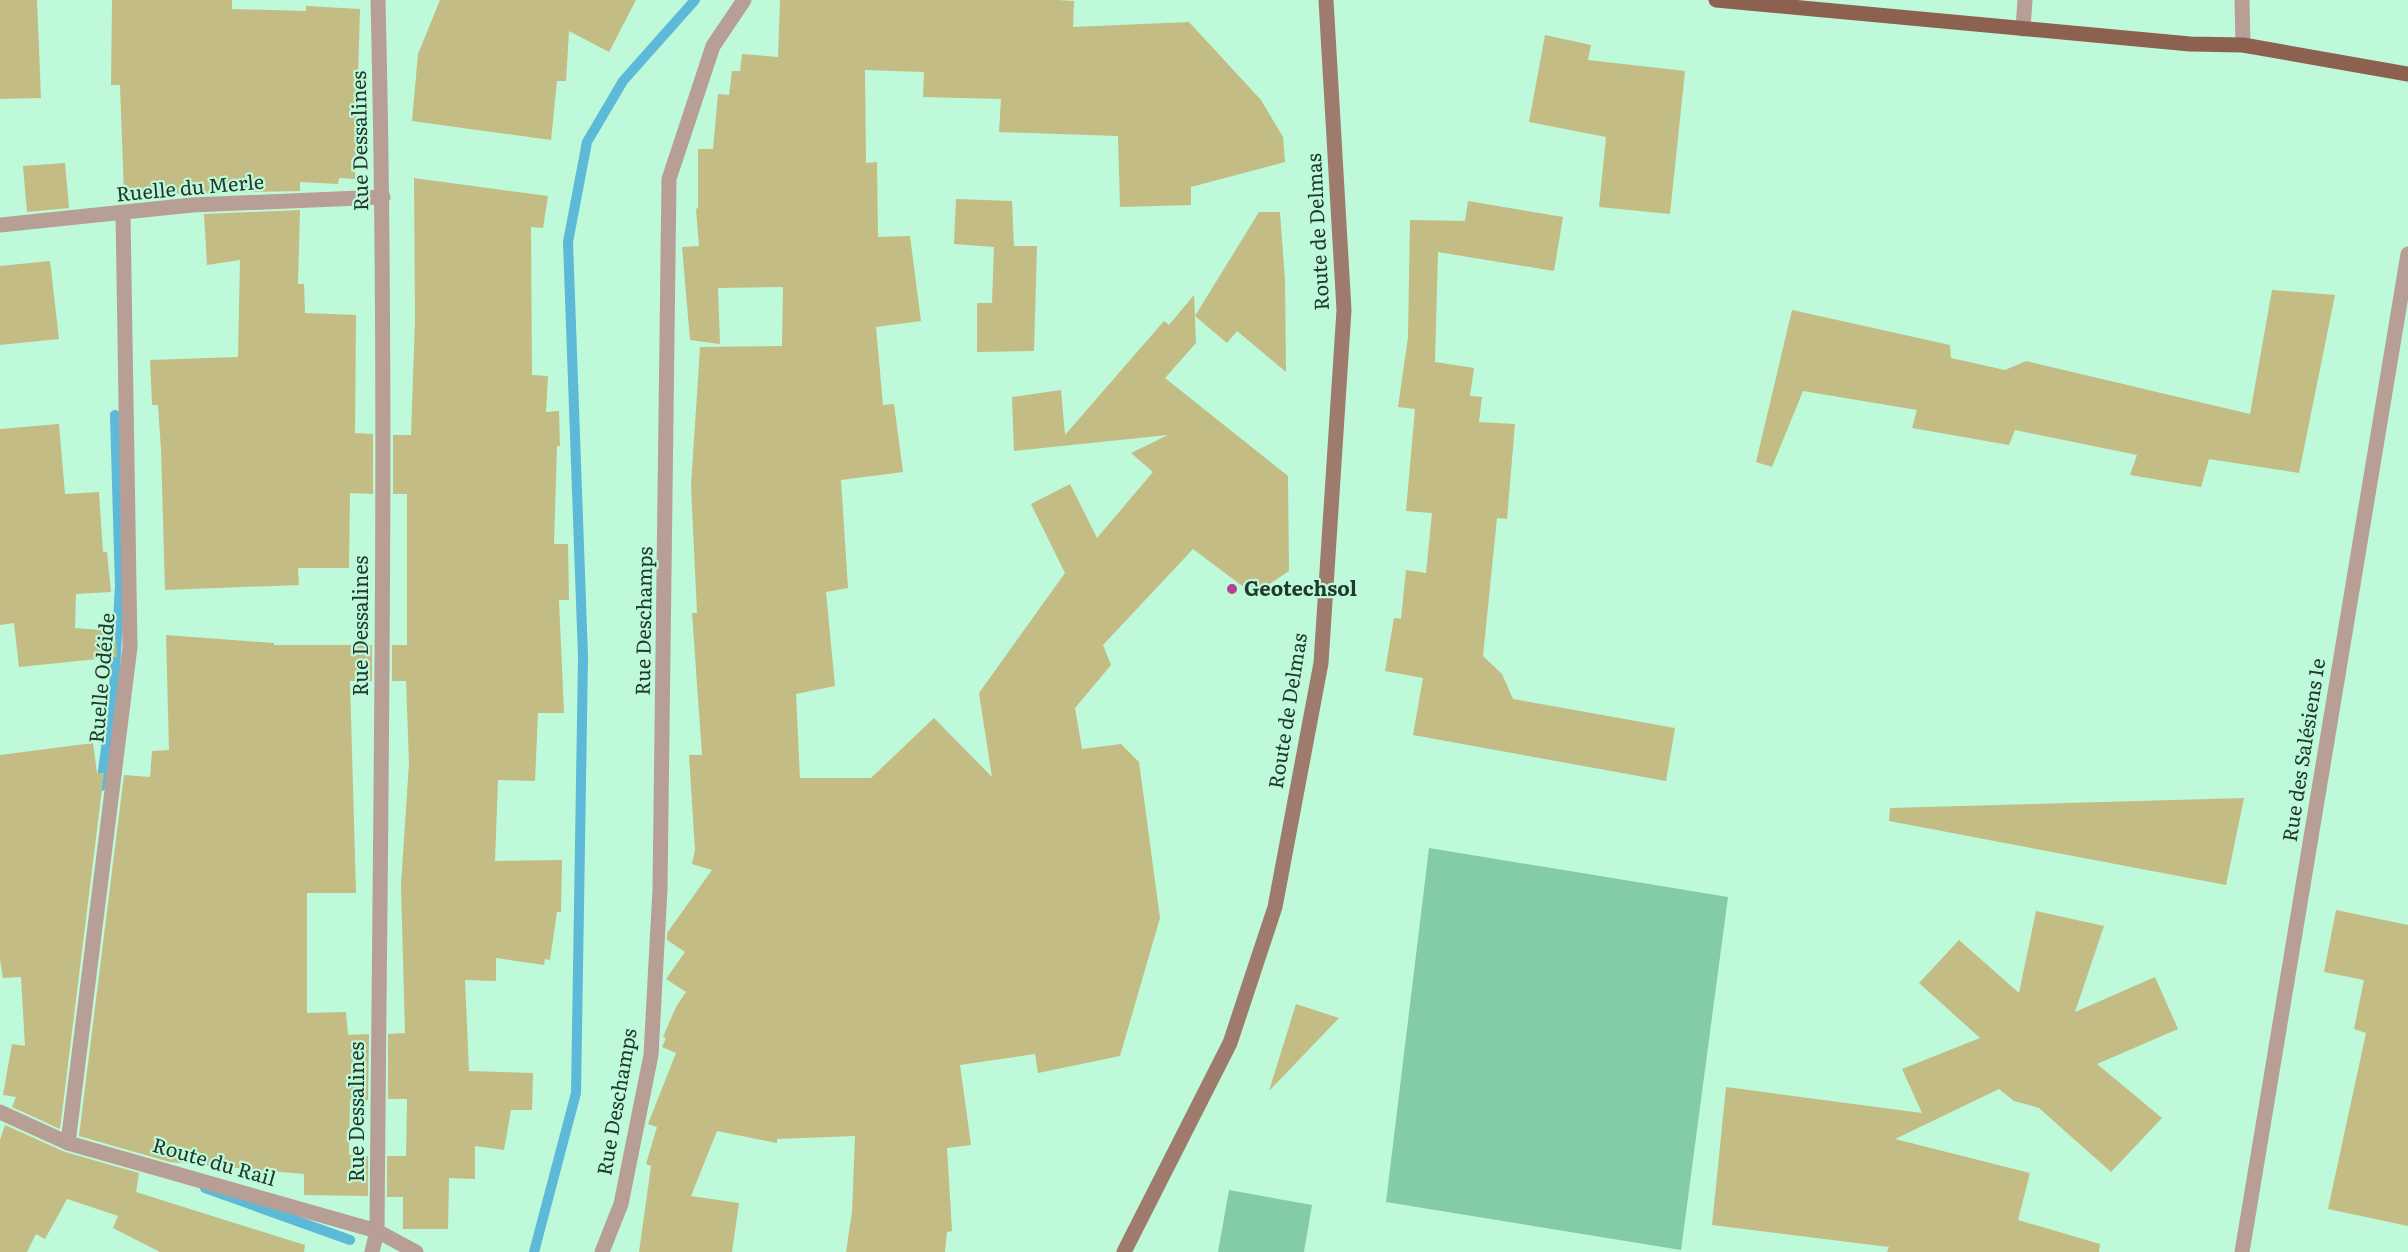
<svg xmlns="http://www.w3.org/2000/svg" width="2408" height="1252" font-family="Literata,serif">
	<style>
		.park { fill: #84cca8 }
		.lines { fill: none; stroke-linecap: round; stroke-linejoin: round }
		.stream { stroke: #5cb9d7; stroke-width: 10 }
		.building { fill: #c3bc85 }
		.service { stroke: #b89f95; stroke-width: 15 }
		.minor { stroke: #b89f95; stroke-width: 15 }
		.tertiary { stroke: #b89f95; stroke-width: 15 }
		.secondary { stroke: #9f7b6d; stroke-width: 15 }
		.primary { stroke: #8c6150; stroke-width: 15 }
		.poi-dot { fill: #b83f93; stroke: #bef9da; stroke-width: 2 }
		.labels { text-anchor: middle; stroke-width: 4.5; stroke-linejoin: round; paint-order: stroke }
		.street-label { font-size: 20px; fill: #21392d; stroke: #bef9da }
		.poi-label { font-size: 20px; font-weight: bold; fill: #21392d; stroke: #bef9da; text-anchor: start }
	</style>
	<rect width="100%" height="100%" fill="#bef9da"/>
	<g class="park">
		<polygon points="1429,848 1728,897 1681,1250 1386,1202"/>
		<polygon points="1229,1190 1312,1205 1304,1252 1218,1252"/>
	</g>
	<g class="lines">
		<g class="stream">
			<polyline points="101,786 114,687 120,586 115,415"/>
			<polyline points="205,1188 350,1240"/>
			<polyline points="534,1252 576,1093 583,657 568,242 587,142 623,81 695,0"/>
		</g>
	</g>
	<g class="building">
		<polygon points="0,0 37,0 41,98 0,99"/>
		<polygon points="112,0 232,0 232,9 306,11 306,6 360,9 355,179 339,178 338,184 300,182 300,191 124,195 120,85 111,85"/>
		<polygon points="440,0 636,0 609,52 569,31 566,81 557,81 551,140 412,121 418,54"/>
		<polygon points="780,0 1057,0 1074,1 1073,27 1189,22 1261,100 1283,137 1285,162 1191,187 1191,205 1120,207 1118,136 999,132 1001,99 923,97 924,72 865,70 866,163 877,162 878,237 910,236 921,321 876,327 883,405 894,404 903,472 841,480 848,588 826,592 835,686 796,694 800,778 871,778 934,718 992,777 979,693 1065,573 1031,504 1070,484 1097,538 1153,472 1131,453 1168,435 1014,451 1012,397 1061,390 1065,435 1164,321 1169,325 1194,295 1196,343 1165,378 1288,476 1289,571 1265,587 1245,588 1193,549 1103,645 1111,665 1075,708 1082,749 1121,744 1139,762 1160,918 1120,1056 1038,1073 1035,1054 960,1065 971,1145 947,1148 952,1231 947,1232 945,1252 846,1252 852,1212 855,1136 777,1139 777,1143 717,1131 691,1196 739,1203 732,1252 639,1252 651,1166 646,1164 657,1127 648,1124 676,1053 662,1047 666,1038 663,1037 676,1007 686,992 666,979 685,952 667,940 667,933 712,870 692,864 695,850 689,755 702,755 692,613 697,613 691,486 700,347 782,346 783,287 718,288 720,344 690,340 682,247 699,246 696,209 698,208 698,149 713,149 718,94 729,95 732,71 740,71 742,54 778,57"/>
		<polygon points="1545,35 1591,45 1588,60 1685,71 1670,214 1599,207 1606,137 1529,122"/>
		<polygon points="65,163 69,208 27,212 23,166"/>
		<polygon points="414,178 548,196 543,228 531,227 532,375 548,376 546,412 559,411 560,446 557,446 554,544 568,544 569,600 559,600 564,713 538,713 535,781 498,780 495,861 562,860 561,912 557,912 550,960 545,959 544,965 496,958 496,981 465,980 469,1071 533,1073 532,1110 511,1110 504,1150 475,1146 475,1179 449,1178 448,1229 403,1229 403,1197 387,1197 387,1156 406,1156 407,1099 388,1099 388,1034 405,1033 401,885 409,763 406,681 392,681 392,645 407,645 407,494 393,494 393,435 411,435 415,320"/>
		<polygon points="956,199 1012,201 1014,246 1037,246 1034,351 977,352 977,303 992,303 994,247 954,244"/>
		<polygon points="1468,201 1563,217 1554,271 1438,252 1435,362 1474,368 1470,396 1482,397 1479,422 1515,424 1507,519 1497,518 1483,656 1502,674 1513,699 1675,728 1666,781 1413,735 1423,678 1385,671 1394,618 1401,619 1406,570 1426,573 1432,513 1406,511 1415,409 1398,407 1408,337 1410,220 1465,221"/>
		<polygon points="300,210 298,284 304,284 305,313 356,315 355,433 373,434 373,494 350,493 349,568 298,568 299,585 165,590 161,450 158,405 152,405 150,360 238,357 240,260 207,265 204,214"/>
		<polygon points="1259,212 1280,212 1285,280 1286,372 1237,331 1227,343 1195,316"/>
		<polygon points="50,261 59,339 0,345 0,266"/>
		<polygon points="2272,290 2335,295 2299,473 2209,459 2201,487 2130,475 2137,455 2015,430 2009,445 1912,428 1917,410 1803,391 1772,467 1756,462 1792,310 1950,345 1951,358 2005,370 2026,361 2250,414"/>
		<polygon points="59,424 65,494 99,492 103,552 107,552 111,592 76,594 75,628 115,631 117,657 19,667 14,623 0,625 0,429"/>
		<polygon points="166,635 274,643 274,645 372,645 372,681 350,681 356,893 307,893 307,1013 346,1012 348,1035 369,1034 368,1100 350,1100 349,1155 368,1156 368,1196 304,1195 304,1174 170,1162 79,1136 124,775 150,777 152,751 169,750"/>
		<polygon points="93,743 97,773 104,773 60,1129 12,1107 16,1097 3,1095 12,1044 25,1046 21,977 3,978 0,960 0,755"/>
		<polygon points="2244,798 2226,885 1889,821 1890,808"/>
		<polygon points="2336,910 2408,925 2408,1226 2328,1209 2366,1033 2354,1029 2364,980 2324,972"/>
		<polygon points="2036,911 2104,926 2075,1012 2155,977 2178,1029 2097,1064 2162,1118 2111,1172 2039,1108 2014,1101 1999,1089 1895,1139 2030,1173 2018,1220 2100,1244 2099,1252 1887,1252 1889,1247 1712,1225 1726,1087 1922,1113 1902,1069 1980,1038 1919,983 1959,940 2019,993"/>
		<polygon points="1296,1004 1339,1018 1269,1091"/>
		<polygon points="5,1125 65,1152 139,1173 136,1192 305,1245 304,1252 160,1252 113,1228 118,1216 67,1199 45,1239 36,1234 27,1252 0,1252 0,1140"/>
	</g>
	<g class="lines">
		<polyline class="service" points="2242,0 2243,45"/>
		<g class="minor">
			<polyline points="2023,29 2025,0"/>
			<polyline points="0,225 192,205 383,197"/>
			<polyline points="0,1112 68,1143 377,1231 416,1252"/>
			<polyline points="68,1143 130,647 123,214"/>
			<path d="M372,1252L377,1231C380,821 388,410 378,0"/>
			<polyline points="2242,1252 2408,254"/>
		</g>
		<polyline class="tertiary" points="602,1252 621,1204 651,1055 660,889 669,179 713,46 744,0"/>
		<polyline class="secondary" points="1124,1252 1230,1043 1275,907 1321,663 1344,310 1326,0"/>
		<polyline class="primary" points="1716,0 2190,44 2243,45 2408,74"/>
	</g>
	<circle class="poi-dot" cx="1232" cy="589" r="6"/>
	<g class="labels">
		<g class="street-label">
			<text transform="translate(360 141) rotate(-91)" y="7">Rue Dessalines</text>
			<text transform="translate(190 188) rotate(-5)" y="7">Ruelle du Merle</text>
			<text transform="translate(1318 232) rotate(-93)" y="7">Route de Delmas</text>
			<text transform="translate(644 621) rotate(-89)" y="7">Rue Deschamps</text>
			<text transform="translate(361 626) rotate(-90)" y="7">Rue Dessalines</text>
			<text transform="translate(102 678) rotate(-85)" y="7">Ruelle Odéide</text>
			<text transform="translate(1288 711) rotate(-81)" y="7">Route de Delmas</text>
			<text transform="translate(2304 750) rotate(-81)" y="7">Rue des Salésiens 1e</text>
			<text transform="translate(617 1102) rotate(-80)" y="7">Rue Deschamps</text>
			<text transform="translate(357 1112) rotate(-90)" y="7">Rue Dessalines</text>
			<text transform="translate(214 1162) rotate(16)" y="7">Route du Rail</text>
		</g>
		<g class="poi-label">
			<text x="1244" y="596">Geotechsol</text>
		</g>
	</g>
</svg>
